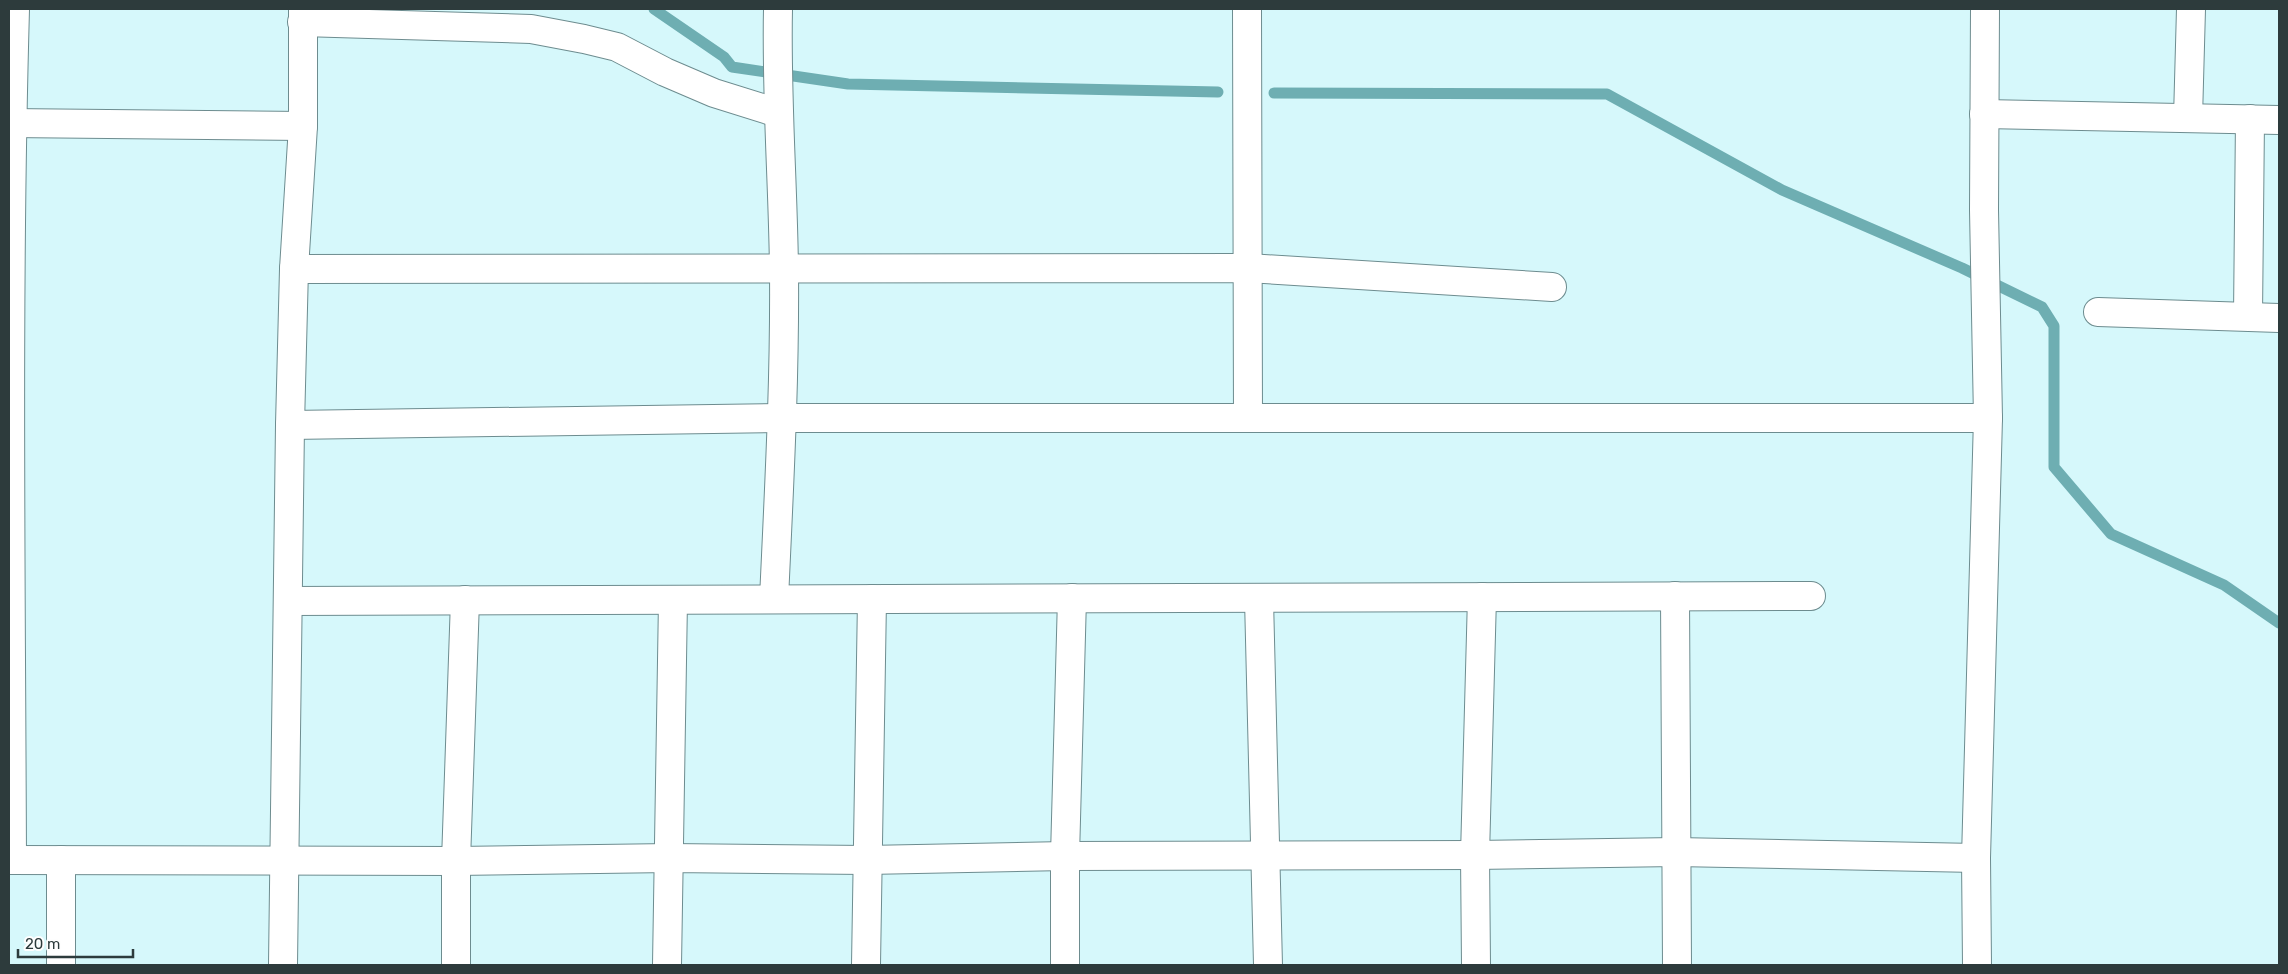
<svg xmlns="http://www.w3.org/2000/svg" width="2288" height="974" font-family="Rubik,sans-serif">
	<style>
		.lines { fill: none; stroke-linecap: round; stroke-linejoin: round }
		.stream { stroke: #6eaeb2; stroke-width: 11 }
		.minor-casing { stroke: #6d8c8f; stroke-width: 30 }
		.minor { stroke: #fff; stroke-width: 28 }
	</style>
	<rect width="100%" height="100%" fill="#d6f8fb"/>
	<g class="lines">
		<g class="stream">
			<polyline points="654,9 724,57 732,67 848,84 1218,92"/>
			<polyline points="1274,93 1607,94 1782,190 1962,268 2042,307 2054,326 2054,467 2111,534 2224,585 2279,623"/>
		</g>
		<g class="minor-casing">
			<g id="minor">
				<polyline points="1247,9 1248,417"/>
				<polyline points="302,22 531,29 584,39 617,47 665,72 714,93 778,113"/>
				<polyline points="1984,114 2279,120"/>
				<polyline points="2188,118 2191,9"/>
				<polyline points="9,123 303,126"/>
				<polyline points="294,269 1248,268 1552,287"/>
				<polyline points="2098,312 2279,318"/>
				<polyline points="2248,316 2250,119"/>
				<polyline points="290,425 782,418 1988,418"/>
				<polyline points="1675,596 1677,965"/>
				<path d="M774,599C779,489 785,380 784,270C783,183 776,96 778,9"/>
				<polyline points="1259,599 1268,965"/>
				<polyline points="288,601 1811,596"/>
				<polyline points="9,860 456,861 670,858 867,860 1065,856 1475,855 1676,852 1976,858"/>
				<path d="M12,860C11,576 7,292 15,9"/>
				<polyline points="61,860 61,965"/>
				<polyline points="283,965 290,425 294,269 303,126 303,9"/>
				<polyline points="456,965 456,861 465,600"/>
				<polyline points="667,965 673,600"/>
				<polyline points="866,965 872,599"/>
				<polyline points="1065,965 1065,856 1072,598"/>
				<polyline points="1476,965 1475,855 1482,597"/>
				<polyline points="1977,965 1976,858 1988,418 1984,210 1985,9"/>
			</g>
		</g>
		<use href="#minor" class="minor"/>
	</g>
	<rect width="2288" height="974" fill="none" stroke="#2d3b3c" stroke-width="20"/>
	<path d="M18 949v8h115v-8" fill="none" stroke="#2d3b3c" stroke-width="2.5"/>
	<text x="25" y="949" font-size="15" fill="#2d3b3c" stroke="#fefefe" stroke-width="4" paint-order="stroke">20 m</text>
</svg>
